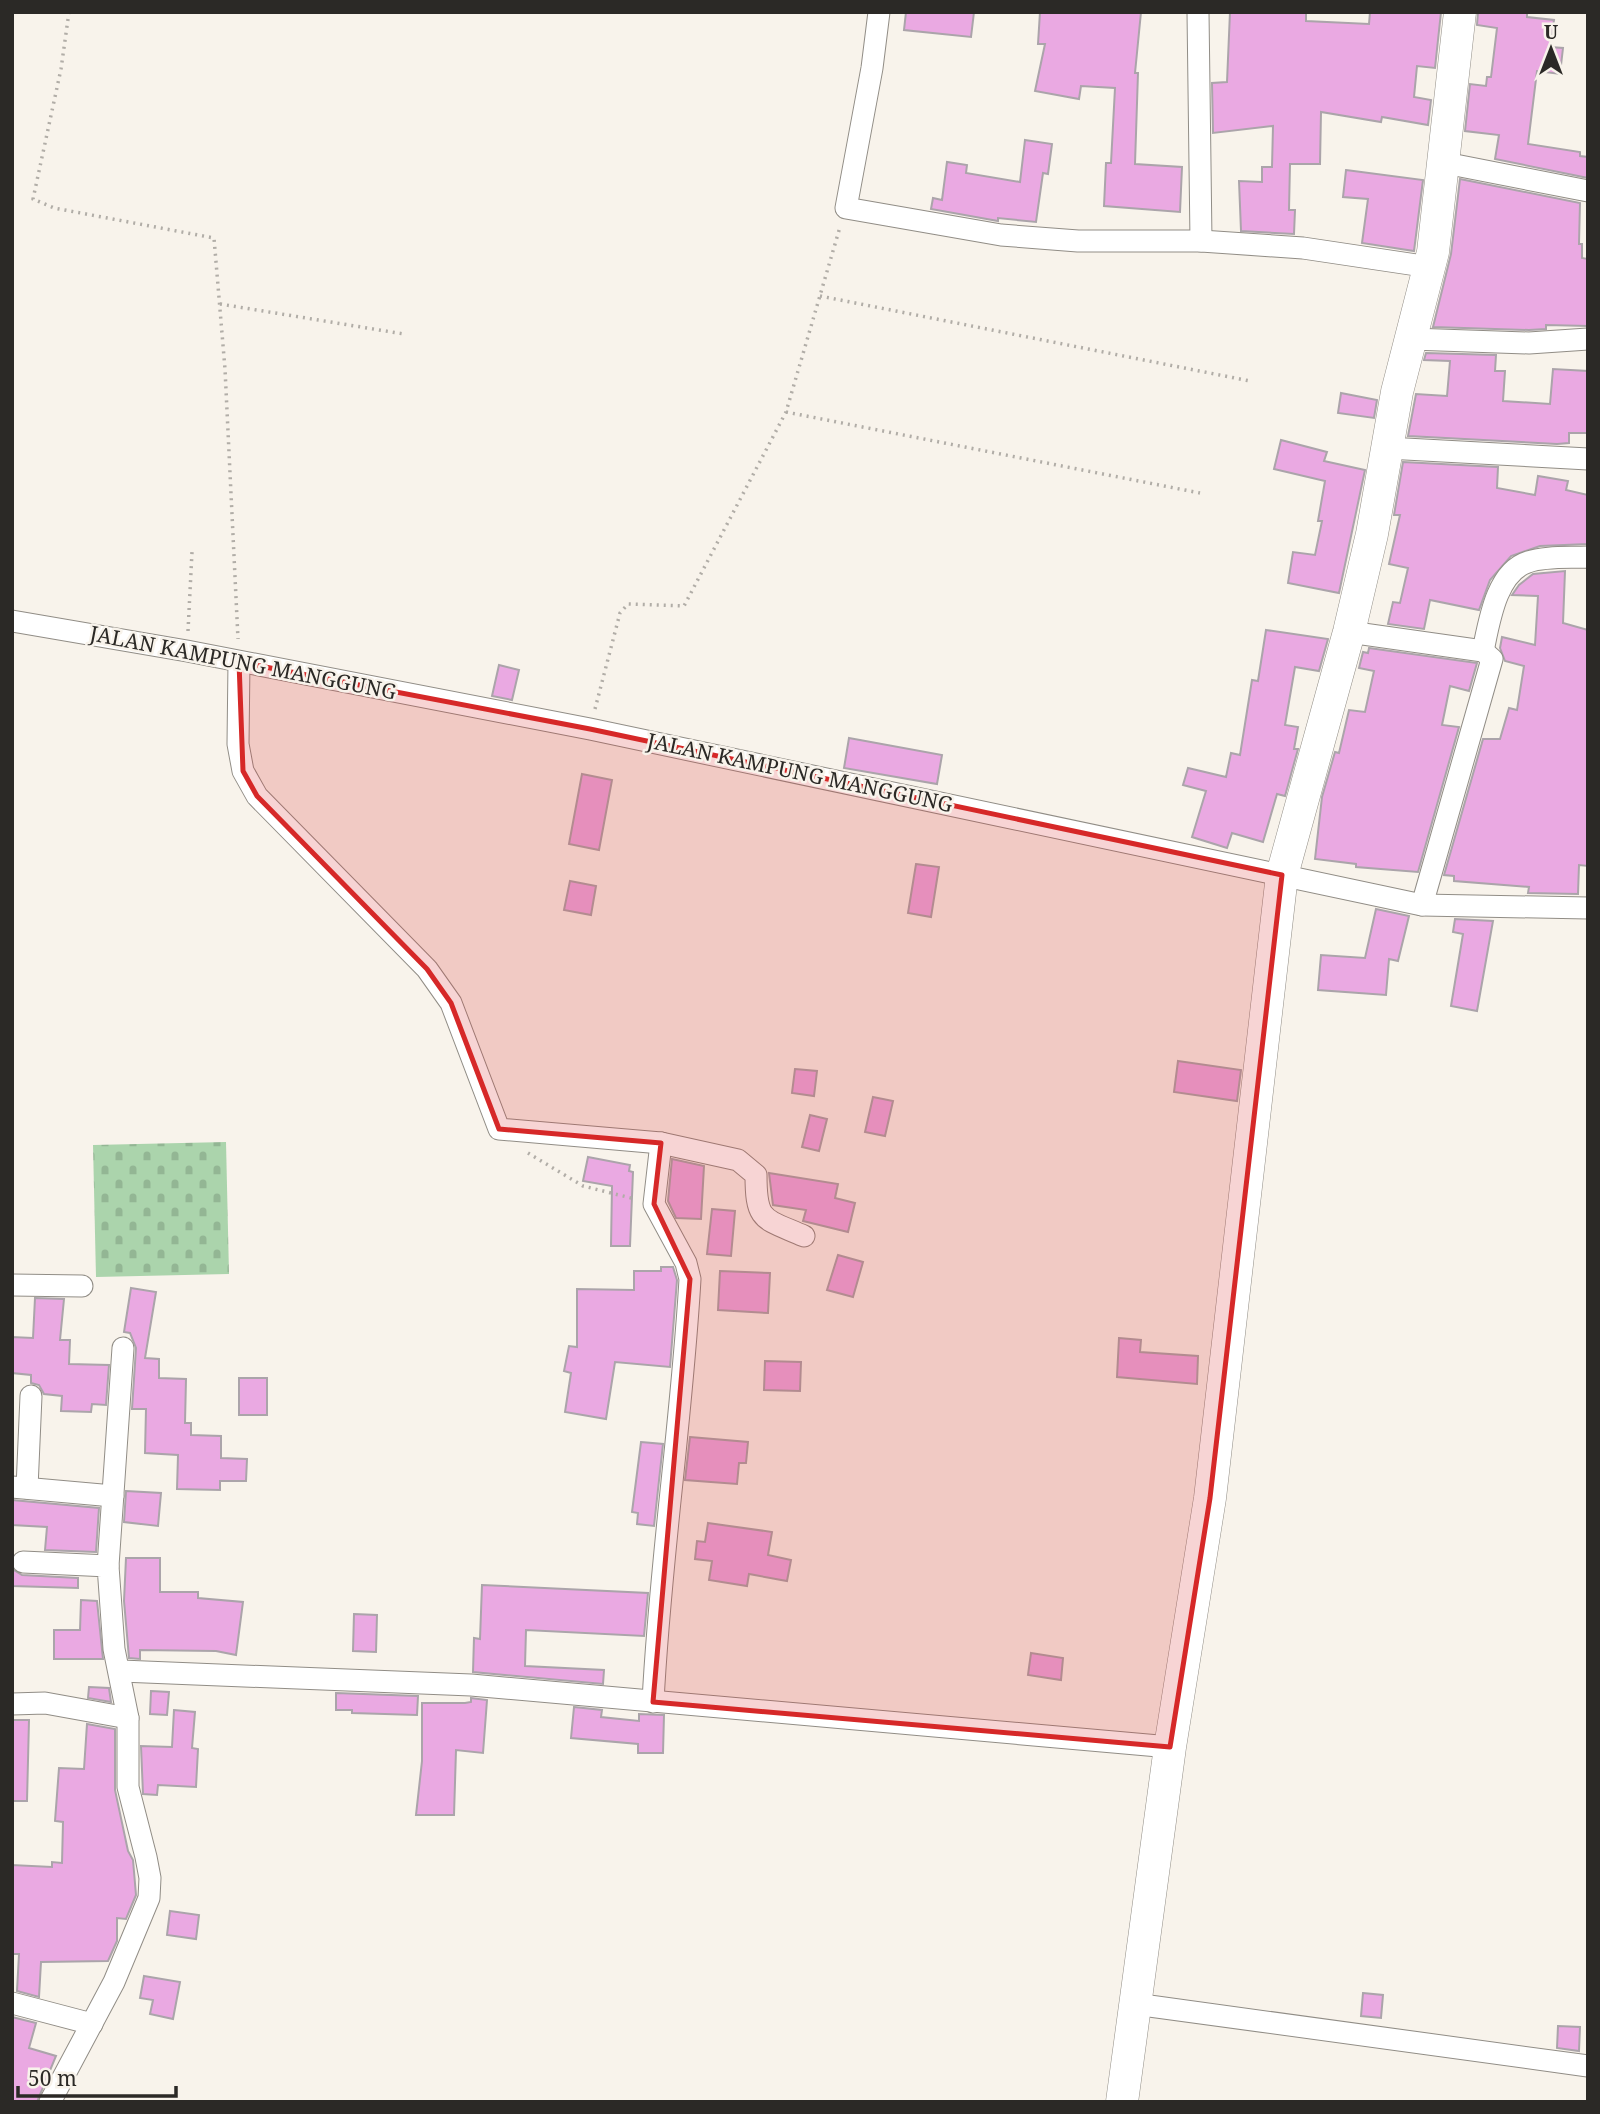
<svg xmlns="http://www.w3.org/2000/svg" width="1600" height="2114" font-family="'Noto Serif',serif">
	<style>
		.cemetery { fill: url(#cemetery-stones) }
		.building { fill: #eaa9e2; stroke: #aba4aa; stroke-width: 2 }
		.lines { fill: none; stroke-linecap: round; stroke-linejoin: round }
		.street-casing { stroke: #918d86; stroke-width: 23 }
		.secondary-casing { stroke: #918d86; stroke-width: 33 }
		.path { stroke: #b1ada7; stroke-width: 3.5; stroke-dasharray: 2 5; stroke-linecap: butt }
		.street { stroke: #fff; stroke-width: 21 }
		.secondary { stroke: #fff; stroke-width: 32 }
		.marked { fill: #d62828; fill-opacity: 0.2; stroke: #d62828; stroke-width: 5; stroke-linejoin: round }
		.labels { text-anchor: middle; stroke-width: 5; stroke-linejoin: round; paint-order: stroke }
		.street-label { font-size: 21px; fill: #2b2926; stroke: #f8f3eb }
	</style>
	<defs>
		<pattern id="cemetery-stones" width="16" height="16" patternUnits="userSpaceOnUse" patternTransform="scale(1.75)"><rect width="16" height="16" fill="#abd4ac"/><path d="M2 7V4a2 2 0 0 1 4 0v3zM10 15v-3a2 2 0 0 1 4 0v3z" fill="#93b694"/></pattern>
	</defs>
	<rect width="100%" height="100%" fill="#f8f3eb"/>
	<polygon class="cemetery" points="226,1142 229,1274 96,1277 93,1145"/>
	<g class="building">
		<polygon points="906,12 974,12 971,37 904,30"/>
		<polygon points="1040,12 1141,12 1135,73 1138,73 1135,164 1182,167 1180,212 1104,206 1106,163 1111,163 1115,88 1081,86 1079,99 1035,91 1045,44 1038,44"/>
		<polygon points="1230,12 1306,12 1306,21 1369,24 1370,12 1441,12 1435,68 1417,66 1414,97 1431,100 1428,125 1382,117 1381,122 1321,112 1320,164 1290,164 1289,210 1295,210 1294,234 1241,231 1239,181 1262,182 1262,167 1272,167 1273,126 1213,133 1212,83 1227,82"/>
		<polygon points="1478,12 1527,12 1527,17 1554,20 1550,47 1563,48 1560,74 1537,71 1528,144 1580,152 1580,156 1588,157 1588,178 1495,159 1499,135 1465,131 1470,84 1486,86 1487,77 1491,77 1497,28 1477,25"/>
		<polygon points="1025,140 1052,144 1048,174 1043,173 1036,222 998,218 998,221 931,209 933,198 942,200 947,162 967,165 966,173 1020,182"/>
		<polygon points="1346,170 1423,180 1414,251 1362,243 1368,199 1343,197"/>
		<polygon points="1460,179 1580,203 1579,244 1582,244 1582,258 1588,259 1588,326 1546,325 1546,329 1529,330 1433,327 1451,254"/>
		<polygon points="1426,353 1496,355 1495,371 1505,371 1503,401 1550,404 1553,369 1588,371 1588,433 1569,433 1569,443 1557,444 1408,436 1416,394 1447,396 1450,361 1424,360"/>
		<polygon points="1341,393 1377,400 1374,418 1338,413"/>
		<polygon points="1281,440 1327,452 1324,461 1365,470 1339,593 1288,583 1293,552 1315,555 1322,521 1318,521 1325,481 1274,469"/>
		<polygon points="1403,462 1498,467 1497,488 1535,495 1538,476 1568,481 1566,490 1588,495 1588,544 1540,546 1511,556 1490,580 1479,610 1430,600 1424,629 1388,624 1393,602 1400,603 1408,568 1389,564 1400,515 1394,515"/>
		<polygon points="1565,571 1563,623 1588,630 1588,866 1579,865 1578,894 1528,893 1529,887 1454,881 1454,876 1444,875 1483,739 1500,739 1509,708 1517,710 1524,666 1505,661 1500,648 1502,637 1535,645 1538,596 1512,595 1519,585 1533,574"/>
		<polygon points="1266,630 1328,639 1319,671 1295,667 1285,725 1298,727 1294,749 1298,749 1285,796 1277,794 1263,842 1232,833 1227,848 1192,837 1206,791 1183,785 1188,768 1226,777 1231,753 1240,755 1252,680 1258,681"/>
		<polygon points="1369,648 1477,663 1469,691 1450,686 1442,725 1459,727 1418,872 1356,867 1356,864 1315,859 1322,797 1335,752 1339,753 1349,710 1365,712 1374,671 1359,668 1363,652 1368,653"/>
		<polygon points="499,665 519,670 512,700 492,696"/>
		<polygon points="849,738 942,755 937,784 844,768"/>
		<polygon points="582,774 612,780 599,850 569,844"/>
		<polygon points="916,864 939,867 931,917 908,913"/>
		<polygon points="570,881 596,886 591,915 564,910"/>
		<polygon points="1376,909 1409,916 1398,961 1389,959 1386,995 1318,990 1321,955 1365,958"/>
		<polygon points="1455,919 1493,921 1477,1011 1451,1006 1463,934 1453,932"/>
		<polygon points="1178,1061 1241,1070 1237,1101 1174,1092"/>
		<polygon points="795,1069 817,1071 814,1096 792,1093"/>
		<polygon points="873,1097 893,1101 885,1136 865,1132"/>
		<polygon points="810,1115 827,1119 819,1151 802,1147"/>
		<polygon points="588,1157 630,1165 629,1171 633,1172 630,1246 611,1246 612,1186 583,1181"/>
		<polygon points="672,1159 704,1166 701,1219 676,1218 668,1201"/>
		<polygon points="769,1173 838,1184 835,1198 855,1203 848,1232 803,1221 806,1210 773,1205"/>
		<polygon points="712,1209 735,1211 731,1256 707,1254"/>
		<polygon points="838,1255 863,1262 853,1297 827,1290"/>
		<polygon points="661,1267 673,1267 677,1280 670,1367 615,1362 606,1419 565,1412 571,1373 564,1371 569,1346 577,1347 577,1289 634,1290 634,1271 661,1271"/>
		<polygon points="720,1271 770,1273 768,1313 718,1310"/>
		<polygon points="131,1288 156,1292 145,1358 159,1359 159,1378 186,1379 185,1423 191,1423 191,1435 221,1436 221,1458 247,1459 246,1481 220,1481 220,1490 177,1489 178,1455 145,1453 146,1409 132,1409 136,1348 130,1333 124,1332"/>
		<polygon points="35,1298 64,1299 60,1340 70,1340 69,1364 109,1365 106,1405 92,1404 91,1412 61,1411 62,1396 44,1394 39,1385 31,1383 31,1375 12,1373 12,1337 33,1338"/>
		<polygon points="1119,1338 1141,1340 1140,1352 1198,1356 1197,1384 1117,1377"/>
		<polygon points="765,1361 801,1362 800,1391 764,1390"/>
		<rect x="239" y="1378" width="28" height="37"/>
		<polygon points="690,1437 748,1442 746,1463 739,1463 737,1484 685,1480"/>
		<polygon points="641,1442 663,1444 654,1526 637,1524 638,1513 632,1512"/>
		<polygon points="126,1491 161,1493 158,1526 124,1522"/>
		<polygon points="12,1500 99,1508 96,1552 45,1550 47,1527 12,1525"/>
		<polygon points="708,1523 772,1532 768,1555 791,1560 787,1581 749,1574 747,1586 709,1580 712,1561 695,1559 697,1541 705,1542"/>
		<polygon points="126,1558 160,1558 160,1592 198,1592 198,1598 243,1602 236,1655 216,1651 140,1650 140,1659 129,1658 124,1601"/>
		<polygon points="12,1569 22,1575 78,1578 78,1588 12,1586"/>
		<polygon points="482,1585 648,1593 644,1636 526,1630 525,1666 604,1670 603,1684 473,1672 474,1638 480,1639"/>
		<polygon points="81,1600 97,1601 103,1659 54,1659 54,1630 80,1630"/>
		<polygon points="354,1614 377,1615 376,1652 353,1651"/>
		<polygon points="1031,1653 1063,1658 1061,1680 1028,1675"/>
		<polygon points="89,1687 109,1688 111,1702 88,1698"/>
		<polygon points="151,1691 169,1692 167,1715 150,1714"/>
		<polygon points="336,1693 418,1696 417,1715 352,1713 352,1710 336,1710"/>
		<polygon points="471,1698 487,1700 483,1753 456,1750 454,1815 416,1815 422,1761 422,1703 465,1703 471,1702"/>
		<polygon points="574,1707 602,1710 601,1717 639,1721 639,1714 664,1715 663,1753 638,1753 638,1744 571,1738"/>
		<polygon points="174,1710 195,1712 192,1748 198,1749 196,1787 158,1785 157,1795 143,1794 141,1746 172,1747"/>
		<polygon points="12,1720 29,1720 27,1801 12,1801"/>
		<polygon points="87,1724 115,1729 115,1790 128,1851 133,1860 136,1895 126,1919 117,1918 117,1941 108,1961 41,1962 39,1997 17,1991 19,1954 12,1954 12,1865 52,1867 52,1862 62,1863 63,1822 55,1821 59,1768 84,1769"/>
		<polygon points="170,1911 199,1915 196,1939 167,1935"/>
		<polygon points="144,1976 180,1982 173,2019 150,2014 153,2000 140,1998"/>
		<polygon points="1363,1993 1383,1995 1381,2018 1361,2016"/>
		<polygon points="12,2017 36,2023 29,2048 56,2056 37,2102 12,2102"/>
		<polygon points="1558,2026 1580,2027 1579,2051 1557,2048"/>
	</g>
	<g class="lines">
		<g class="street-casing">
			<g id="street">
				<polyline points="879,12 872,68 846,208 1001,235 1078,241 1201,241 1303,248 1430,267"/>
				<polyline points="1198,12 1201,241"/>
				<polyline points="1445,163 1588,191"/>
				<polyline points="1411,339 1529,343 1588,339"/>
				<polyline points="1387,448 1588,459"/>
				<polyline points="12,621 187,651 590,729 1422,905 1588,908"/>
				<polyline points="1349,632 1483,651 1492,659 1422,905"/>
				<path d="M1483,651C1489,623 1496,572 1528,562C1545,556 1569,558 1588,557"/>
				<path d="M239,662L238,744L243,771L257,796L427,969L451,1003L499,1129L661,1143L738,1160L756,1175C756,1222 763,1218 804,1236"/>
				<polyline points="12,1285 82,1286"/>
				<polyline points="12,1487 113,1496"/>
				<polyline points="27,1488 31,1396"/>
				<polyline points="23,1562 108,1566 114,1649 128,1718 128,1787 146,1857 150,1878 149,1898 114,1982 50,2102"/>
				<polyline points="108,1566 123,1348"/>
				<polyline points="121,1671 471,1685 1170,1747"/>
				<path d="M653,1702C660,1560 682,1420 690,1279L686,1263L654,1204L661,1143"/>
				<polyline points="12,1704 45,1703 128,1718"/>
				<polyline points="12,2003 92,2024"/>
				<polyline points="1135,2004 1588,2066"/>
			</g>
		</g>
		<g class="secondary-casing">
			<polyline id="secondary" points="1122,2102 1170,1747 1210,1498 1282,875 1349,632 1372,534 1397,392 1433,252 1460,12"/>
		</g>
		<g class="path">
			<polyline points="69,12 61,69 33,199 54,208 214,238 225,369 238,639"/>
			<polyline points="820,296 1250,381"/>
			<polyline points="220,304 404,334"/>
			<polyline points="786,412 1200,493"/>
			<polyline points="188,631 192,552"/>
			<polyline points="595,709 620,613 628,604 684,606 786,412 840,227"/>
			<polyline points="528,1153 583,1186 635,1199"/>
		</g>
		<use href="#street" class="street"/>
		<use href="#secondary" class="secondary"/>
	</g>
	<path class="marked" d="M239,662L590,729L1282,875L1210,1498L1170,1747L653,1702L690,1279L654,1204L661,1143L499,1129L451,1003L427,969L257,796L243,771Z"/>
	<g class="labels">
		<g class="street-label">
			<text transform="translate(243 663) rotate(11)" y="7">JALAN KAMPUNG MANGGUNG</text>
			<text transform="translate(800 773) rotate(12)" y="7">JALAN KAMPUNG MANGGUNG</text>
		</g>
	</g>
	<rect width="1600" height="2114" fill="none" stroke="#2b2926" stroke-width="28"/>
	<g transform="translate(1551 49)" stroke="#f8f3eb" stroke-width="5" paint-order="stroke">
	<path d="M0-5L12 26L0 18L-12 26Z" fill="#2b2926"/>
	<text y="-10" font-size="19" font-weight="bold" text-anchor="middle" fill="#2b2926">U</text>
	</g>
	<path d="M18 2086v10h158v-10" fill="none" stroke="#2b2926" stroke-width="3.5"/>
	<text x="28" y="2086" font-size="21" fill="#2b2926" stroke="#f8f3eb" stroke-width="5" paint-order="stroke">50 m</text>
</svg>
